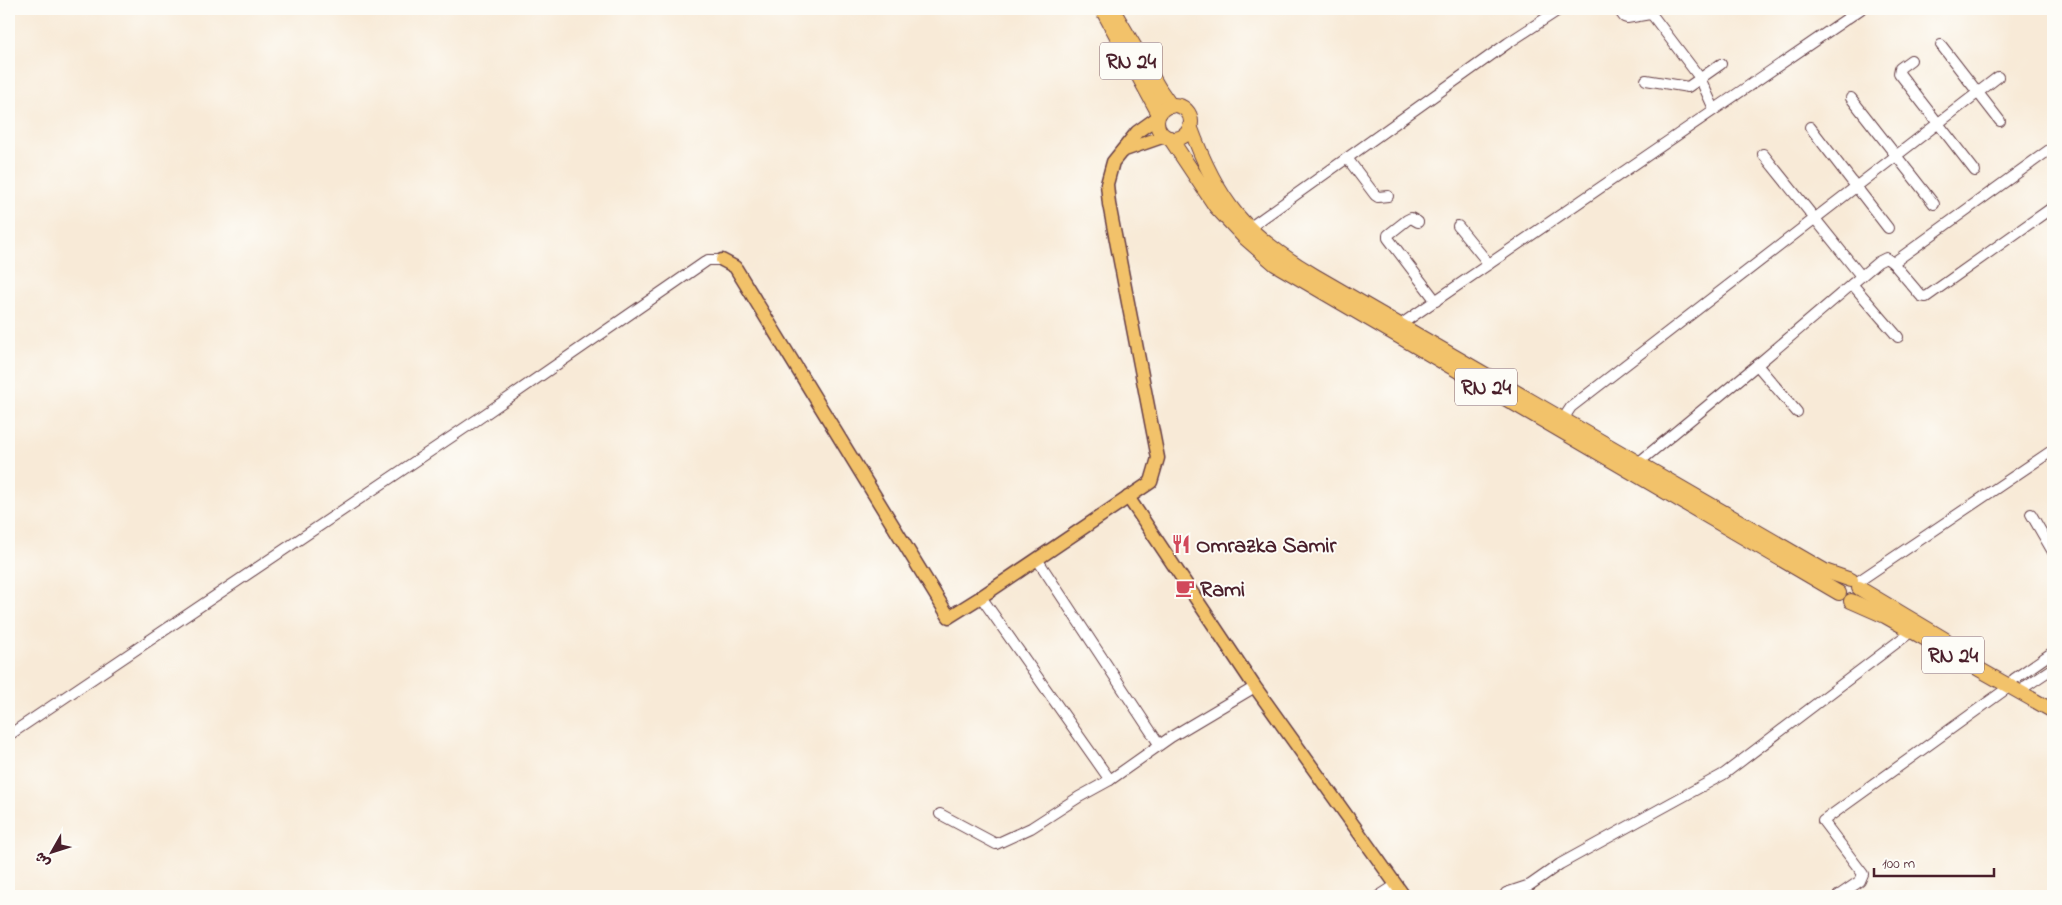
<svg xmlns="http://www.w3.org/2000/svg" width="2062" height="905" font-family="'Indie Flower','Playpen Sans Arabic',sans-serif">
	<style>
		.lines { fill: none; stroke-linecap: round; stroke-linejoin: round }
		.minor-casing { stroke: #643d45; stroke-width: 12 }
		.major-casing { stroke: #643d45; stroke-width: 15 }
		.highway-casing { stroke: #643d45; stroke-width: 16 }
		.minor { stroke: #fff; stroke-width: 10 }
		.major { stroke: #f2c26a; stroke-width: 12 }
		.highway { stroke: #f2c26a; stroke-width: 14 }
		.labels { text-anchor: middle; stroke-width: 4; stroke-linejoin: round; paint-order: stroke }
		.shield { fill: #fdfcf7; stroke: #806168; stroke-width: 1 }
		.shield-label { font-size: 21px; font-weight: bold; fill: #4a1f2b }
		.poi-label { font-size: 22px; font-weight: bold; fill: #4a1f2b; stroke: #fdfcf7; text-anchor: start }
	</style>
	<rect width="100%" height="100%" fill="#fdfcf7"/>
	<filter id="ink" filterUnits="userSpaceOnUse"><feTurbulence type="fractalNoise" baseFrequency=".02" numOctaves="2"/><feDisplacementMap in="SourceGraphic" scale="10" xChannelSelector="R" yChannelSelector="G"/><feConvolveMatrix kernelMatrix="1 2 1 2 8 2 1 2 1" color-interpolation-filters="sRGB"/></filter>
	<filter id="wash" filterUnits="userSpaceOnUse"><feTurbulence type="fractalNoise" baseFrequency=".0096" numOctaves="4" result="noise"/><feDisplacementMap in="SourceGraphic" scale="20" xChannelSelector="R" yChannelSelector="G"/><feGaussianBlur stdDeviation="1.12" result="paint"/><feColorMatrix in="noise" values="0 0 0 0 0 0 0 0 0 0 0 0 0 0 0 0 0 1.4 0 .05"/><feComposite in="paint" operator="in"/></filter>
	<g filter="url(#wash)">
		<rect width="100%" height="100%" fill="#f8ead7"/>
	</g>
	<g filter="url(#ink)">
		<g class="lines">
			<g class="minor-casing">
				<g id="minor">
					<polyline points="1618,9 1624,17 1627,18 1650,14 1653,16 1700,78 1714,109"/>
					<polyline points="1941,45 2000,121"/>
					<polyline points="1911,60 1900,68 1899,73 1975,171"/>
					<polyline points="1646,80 1688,87 1721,64"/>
					<polyline points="1851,98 1934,204"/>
					<polyline points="1810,127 1888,228"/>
					<polyline points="1763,154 1861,276"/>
					<polyline points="1347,158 1375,195 1378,197 1388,196"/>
					<polyline points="1418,222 1411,218 1407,220 1388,235 1388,238 1436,301"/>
					<polyline points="1458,226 1489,264"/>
					<polyline points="1249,228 1508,43 1560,9"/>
					<polyline points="1893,263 1921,296 1926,297 2053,207"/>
					<polyline points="1852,284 1898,337"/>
					<polyline points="1400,325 1861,9"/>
					<polyline points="1757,365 1797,412"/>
					<polyline points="1565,421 1567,413 1571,407 1998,77"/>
					<polyline points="1638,463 1757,365 1878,262 1886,258 1893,263 2049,150 2053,150"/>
					<polyline points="2031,514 2053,552"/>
					<polyline points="1037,559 1159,744"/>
					<polyline points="1856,583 2053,450"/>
					<polyline points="981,597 1110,780"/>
					<polyline points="2014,679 2053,652"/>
					<polyline points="2026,686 2053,668"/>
					<polyline points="9,735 478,419 708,260 722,260"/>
					<polyline points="940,814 996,844 1031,828 1079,797 1110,780 1171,737 1255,687"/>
					<polyline points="1506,893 1530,885 1560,864 1724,774 1912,631"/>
					<polyline points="1379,896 1396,885"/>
					<polyline points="1838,896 1860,881 1863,874 1823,821 2009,687"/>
				</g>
			</g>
			<g class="major-casing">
				<g id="major">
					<polyline points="1122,151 1165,136"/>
					<polyline points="722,260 735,267 949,617 981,597 1151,482 1158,458 1109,204 1107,184 1113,162 1137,132 1158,117"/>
					<polyline points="1128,497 1255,687 1404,896"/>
				</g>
			</g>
			<g class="highway-casing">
				<g id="highway">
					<polyline points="1102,9 1159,114"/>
					<polyline points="1113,10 1160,90 1171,106"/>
					<circle cx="1174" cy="122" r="17"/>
					<path d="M1190,126C1218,203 1244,234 1315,276L1825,571L1851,580"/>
					<polyline points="1170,138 1216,207 1244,237 1275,264 1839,593"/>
					<polyline points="1859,588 1946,640"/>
					<polyline points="1851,601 1885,616 2053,711"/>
				</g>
			</g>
			<use href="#minor" class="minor"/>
			<use href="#major" class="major"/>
			<use href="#highway" class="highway"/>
		</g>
	</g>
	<defs>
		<g id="restaurant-bare" transform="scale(1.5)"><path d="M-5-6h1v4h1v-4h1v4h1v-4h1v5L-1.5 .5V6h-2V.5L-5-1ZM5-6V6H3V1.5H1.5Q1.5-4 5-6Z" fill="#d1495b" stroke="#fdfcf7" stroke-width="2.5" paint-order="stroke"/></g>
		<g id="cafe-bare" transform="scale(1.5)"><path d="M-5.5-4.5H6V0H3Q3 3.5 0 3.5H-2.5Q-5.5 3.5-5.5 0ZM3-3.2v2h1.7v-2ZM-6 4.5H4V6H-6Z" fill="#d1495b" stroke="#fdfcf7" stroke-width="2.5" paint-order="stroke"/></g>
	</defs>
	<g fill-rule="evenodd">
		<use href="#restaurant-bare" x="1181" y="544"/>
		<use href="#cafe-bare" x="1185" y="588"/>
	</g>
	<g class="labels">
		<g class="shield">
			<rect x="1100" y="42.5" width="62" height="37" rx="4"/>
			<rect x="1455" y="368.5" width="62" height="37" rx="4"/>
			<rect x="1922" y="636.5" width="62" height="37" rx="4"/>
		</g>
		<g class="shield-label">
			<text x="1131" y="68">RN 24</text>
			<text x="1486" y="394">RN 24</text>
			<text x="1953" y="662">RN 24</text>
		</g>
		<g class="poi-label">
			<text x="1196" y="552">Omrazka Samir</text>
			<text x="1200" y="596">Rami</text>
		</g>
	</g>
	<rect width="2062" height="905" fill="none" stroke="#fdfcf7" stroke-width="30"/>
	<g transform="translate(52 852) rotate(231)" stroke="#fdfcf7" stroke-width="4" paint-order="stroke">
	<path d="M0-4L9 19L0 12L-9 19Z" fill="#4a1f2b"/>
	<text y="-8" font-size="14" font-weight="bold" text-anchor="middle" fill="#4a1f2b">ش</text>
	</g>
	<path d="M1874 868v8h120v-8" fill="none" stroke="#4a1f2b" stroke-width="2.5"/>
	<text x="1882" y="868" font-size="15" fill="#4a1f2b" stroke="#fdfcf7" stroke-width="4" paint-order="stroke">100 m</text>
</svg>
